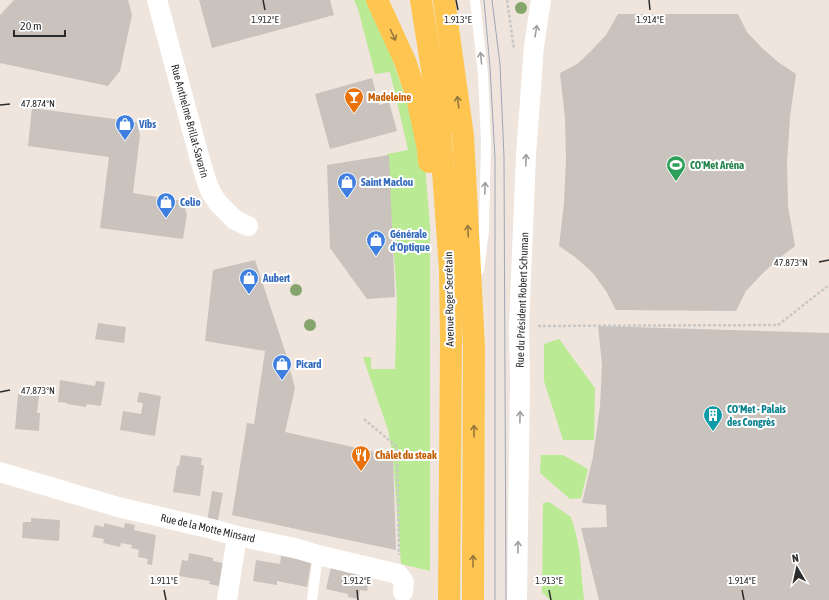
<svg xmlns="http://www.w3.org/2000/svg" width="829" height="600" font-family="'Asap Condensed',sans-serif">
	<style>
		.green { fill: #baea94 }
		.building { fill: #cac2bc }
		.lines { fill: none; stroke-linecap: round; stroke-linejoin: round }
		.path { stroke: #c8c8c8; stroke-width: 2.5; stroke-dasharray: 3 2; stroke-linecap: butt }
		.lane { stroke: #fff; stroke-width: 10 }
		.street { stroke: #fff; stroke-width: 20 }
		.primary { stroke: #ffc551; stroke-width: 22 }
		.tram { stroke: #9ea5b8; stroke-width: 1 }
		.tree { fill: #86a56d }
		.oneway { stroke: #a0a0a0 }
		.oneway2 { stroke: #96783e }
		.ticks { fill: none; stroke: #2c2c2c; stroke-width: 1.5 }
		.labels { text-anchor: middle; stroke-width: 4; stroke-linejoin: round; paint-order: stroke }
		.food-label { font-size: 11px; font-weight: bold; fill: #c56008; stroke: #fff; text-anchor: start }
		.street-label { font-size: 11px; fill: #2c2c2c; stroke: #fff }
		.shop-label { font-size: 11px; font-weight: bold; fill: #366cbe; stroke: #fff; text-anchor: start }
		.leisure-label { font-size: 11px; font-weight: bold; fill: #27864d; stroke: #fff; text-anchor: start }
		.culture-label { font-size: 11px; font-weight: bold; fill: #0d838f; stroke: #fff; text-anchor: start }
		.ticks-label { font-size: 10px; text-anchor: middle; fill: #2c2c2c; stroke: #fff; stroke-width: 4; stroke-linejoin: round; paint-order: stroke }
	</style>
	<rect width="100%" height="100%" fill="#efe5dc"/>
	<g class="green">
		<polygon points="354,0 372,0 424,152 430,227 430,571 401,564 393,456 388,430 363,357 371,357 371,369 395,369 397,299 387,154 408,150 390,72 375,74 358,9"/>
		<polygon points="559,339 595,388 594,440 563,440 544,381 544,344"/>
		<polygon points="541,455 563,455 588,469 581,498 570,499 540,473"/>
		<polygon points="549,502 571,517 576,534 579,549 584,600 550,600 542,592 543,503"/>
	</g>
	<g class="building">
		<polygon points="14,0 128,0 132,15 120,71 108,86 0,63 0,15"/>
		<polygon points="199,0 330,0 334,15 212,48"/>
		<polygon points="618,14 738,14 747,32 762,48 778,62 796,74 790,117 787,162 788,206 795,246 777,260 761,275 746,291 736,311 616,310 606,291 593,273 575,257 559,246 564,203 566,160 565,118 560,73 577,64 591,51 606,35"/>
		<polygon points="372,78 379,105 389,102 397,131 330,149 315,94"/>
		<polygon points="32,108 137,122 140,135 133,193 183,201 187,215 183,239 100,228 109,157 28,146"/>
		<polygon points="389,155 395,297 367,299 330,248 327,165"/>
		<polygon points="255,260 286,354 295,388 285,432 393,456 396,550 305,531 232,515 247,423 254,424 265,351 205,341 213,270"/>
		<polygon points="98,323 126,327 124,343 95,339"/>
		<polygon points="598,326 829,333 829,600 599,600 581,528 607,527 606,505 582,503 593,457 600,406 602,365"/>
		<polygon points="60,380 95,386 96,381 105,382 101,406 87,404 86,407 67,404 67,403 58,402"/>
		<polygon points="139,392 161,396 155,436 120,430 123,411 141,414 143,403 137,402"/>
		<polygon points="18,394 39,396 37,413 40,413 39,431 15,429"/>
		<polygon points="181,455 202,458 201,465 204,465 200,496 173,492 177,466 179,466"/>
		<polygon points="212,491 223,493 217,525 207,522"/>
		<polygon points="31,518 60,520 59,541 22,538 23,522 31,522"/>
		<polygon points="104,523 124,528 125,523 135,525 134,530 156,535 152,565 147,564 148,559 138,557 139,550 131,548 132,545 121,543 120,547 103,543 104,539 92,537 95,525 104,527"/>
		<polygon points="189,553 213,558 213,561 223,563 219,586 209,584 210,581 179,576 182,560 188,561"/>
		<polygon points="281,556 311,562 307,587 277,581 277,585 253,581 256,560 280,564"/>
		<polygon points="331,567 370,576 367,591 360,590 358,599 348,597 348,594 326,589"/>
	</g>
	<g class="lines">
		<g class="path">
			<polyline points="507,0 514,49"/>
			<polyline points="538,326 778,325 829,285"/>
			<polyline points="364,419 397,447 399,555"/>
		</g>
		<g class="lane">
			<polyline points="475,0 483,75 486,142 484,230 479,270"/>
			<polyline points="312,600 318,555"/>
		</g>
		<g class="street">
			<polyline points="157,0 199,156 207,183 212,194 218,203 235,220 248,226"/>
			<polyline points="0,472 118,507 212,529 237,536 295,548 318,555 398,574 404,582 403,592"/>
			<polyline points="227,600 237,536"/>
			<polyline points="517,600 520,381 519,326 526,155 534,46 541,0"/>
		</g>
		<g class="primary">
			<polyline points="377,0 405,61 417,97 428,149 429,162"/>
			<polyline points="421,0 439,114 450,270 451,342 449,600"/>
			<polyline points="444,0 463,136 474,347 473,600"/>
		</g>
		<g class="tram">
			<polyline points="484,0 490,68 495,158 495,600"/>
			<polyline points="492,0 500,64 504,157 506,600"/>
		</g>
	</g>
	<g class="tree">
		<circle cx="521" cy="8" r="6"/>
		<circle cx="296" cy="290" r="6"/>
		<circle cx="310" cy="325" r="6"/>
	</g>
	<defs><path id="oneway-shaft" d="M-6 0H5M1.5-3L5.5 0L1.5 3" fill="none" stroke-width="1.6" stroke-linecap="round" stroke-linejoin="round"/></defs>
	<g class="oneway">
		<use href="#oneway-shaft" transform="translate(536 31) rotate(-80)"/>
		<use href="#oneway-shaft" transform="translate(481 58) rotate(-96)"/>
		<use href="#oneway-shaft" transform="translate(526 160) rotate(-88)"/>
		<use href="#oneway-shaft" transform="translate(485 188) rotate(-88)"/>
		<use href="#oneway-shaft" transform="translate(520 417) rotate(-89)"/>
		<use href="#oneway-shaft" transform="translate(518 547) rotate(-89)"/>
	</g>
	<g class="oneway2">
		<use href="#oneway-shaft" transform="translate(393 35) rotate(65)"/>
		<use href="#oneway-shaft" transform="translate(458 102) rotate(-98)"/>
		<use href="#oneway-shaft" transform="translate(468 231) rotate(-93)"/>
		<use href="#oneway-shaft" transform="translate(474 431) rotate(-90)"/>
		<use href="#oneway-shaft" transform="translate(473 561) rotate(-90)"/>
	</g>
	<path class="ticks" d="M263,0L265,10M456,0L458,10M649,0L650,10M0,105L10,104M819,262L829,260M0,392L10,390M164,590L166,600M357,590L358,600M549,590L551,600M742,590L744,600"/>
	<defs>
		<g id="bar-pin" transform="scale(1)"><path d="M0 17L-7.5 6A9.5 9.5 0 1 1 7.5 6Z" fill="#e8710a" stroke="#fff"/><path d="M-6-5H6L.8 .8V4.5H3.5V6h-7V4.5H-.8V.8Z" fill="#fff"/></g>
		<g id="shop-pin" transform="scale(1)"><path d="M0 17L-7.5 6A9.5 9.5 0 1 1 7.5 6Z" fill="#3f7fe0" stroke="#fff"/><path d="M-5-2.5h2.3a2.7 3.5 0 0 1 5.4 0H5L5.5 6h-11ZM-1.5-2.5h3a1.5 2.3 0 0 0-3 0Z" fill="#fff"/></g>
		<g id="stadium-pin" transform="scale(1)"><path d="M0 17L-7.5 6A9.5 9.5 0 1 1 7.5 6Z" fill="#2e9e5b" stroke="#fff"/><path d="M0-5a6.5 5 0 1 0 0 10a6.5 5 0 1 0 0-10ZM-3.5-1.8h7v3.6h-7Z" fill="#fff"/></g>
		<g id="building-pin" transform="scale(1)"><path d="M0 17L-7.5 6A9.5 9.5 0 1 1 7.5 6Z" fill="#0f9aa8" stroke="#fff"/><path d="M-4-6H4V6H1V3H-1V6H-4ZM-2.5-4.3h1.7v1.8h-1.7ZM.8-4.3h1.7v1.8H.8ZM-2.5-1h1.7V.8h-1.7ZM.8-1h1.7V.8H.8Z" fill="#fff"/></g>
		<g id="restaurant-pin" transform="scale(1)"><path d="M0 17L-7.5 6A9.5 9.5 0 1 1 7.5 6Z" fill="#e8710a" stroke="#fff"/><path d="M-5-6h1v4h1v-4h1v4h1v-4h1v5L-1.5 .5V6h-2V.5L-5-1ZM5-6V6H3V1.5H1.5Q1.5-4 5-6Z" fill="#fff"/></g>
	</defs>
	<g fill-rule="evenodd">
		<use href="#bar-pin" x="354" y="97"/>
		<use href="#shop-pin" x="125" y="124"/>
		<use href="#stadium-pin" x="676" y="165"/>
		<use href="#shop-pin" x="347" y="182"/>
		<use href="#shop-pin" x="166" y="202"/>
		<use href="#shop-pin" x="376" y="240"/>
		<use href="#shop-pin" x="249" y="278"/>
		<use href="#shop-pin" x="282" y="364"/>
		<use href="#building-pin" x="713" y="415"/>
		<use href="#restaurant-pin" x="361" y="455"/>
	</g>
	<g class="labels">
		<g class="food-label">
			<text x="368" y="101">Madeleine</text>
			<text x="375" y="459">Châlet du steak</text>
		</g>
		<g class="street-label">
			<text transform="translate(190 121) rotate(75)" y="4">Rue Anthelme Brillat-Savarin</text>
			<text transform="translate(449 299) rotate(-91)" y="4">Avenue Roger Secrétain</text>
			<text transform="translate(522 300) rotate(-88)" y="4">Rue du Président Robert Schuman</text>
			<text transform="translate(208 528) rotate(13)" y="4">Rue de la Motte Minsard</text>
		</g>
		<g class="shop-label">
			<text x="139" y="128">Vibs</text>
			<text x="361" y="186">Saint Maclou</text>
			<text x="180" y="206">Celio</text>
			<text x="390" y="238">Générale<tspan x="390" dy="13">d'Optique</tspan></text>
			<text x="263" y="282">Aubert</text>
			<text x="296" y="368">Picard</text>
		</g>
		<g class="leisure-label">
			<text x="690" y="169">CO'Met Aréna</text>
		</g>
		<g class="culture-label">
			<text x="727" y="413">CO'Met - Palais<tspan x="727" dy="13">des Congrès</tspan></text>
		</g>
	</g>
	<g class="ticks-label">
		<text x="265" y="23">1.912°E</text>
		<text x="458" y="23">1.913°E</text>
		<text x="650" y="23">1.914°E</text>
		<text x="38" y="107">47.874°N</text>
		<text x="791" y="266">47.873°N</text>
		<text x="38" y="394">47.873°N</text>
		<text x="164" y="584">1.911°E</text>
		<text x="357" y="584">1.912°E</text>
		<text x="549" y="584">1.913°E</text>
		<text x="742" y="584">1.914°E</text>
	</g>
	<g transform="translate(797 568) rotate(351)" stroke="#ffffff" stroke-width="3" paint-order="stroke">
	<path d="M0-3L7 15L0 10L-7 15Z" fill="#2c2c2c"/>
	<text y="-6" font-size="11" font-weight="bold" text-anchor="middle" fill="#2c2c2c">N</text>
	</g>
	<path d="M14 30v6h51v-6" fill="none" stroke="#2c2c2c" stroke-width="2"/>
	<text x="20" y="30" font-size="12" fill="#2c2c2c" stroke="#ffffff" stroke-width="3" paint-order="stroke">20 m</text>
</svg>
